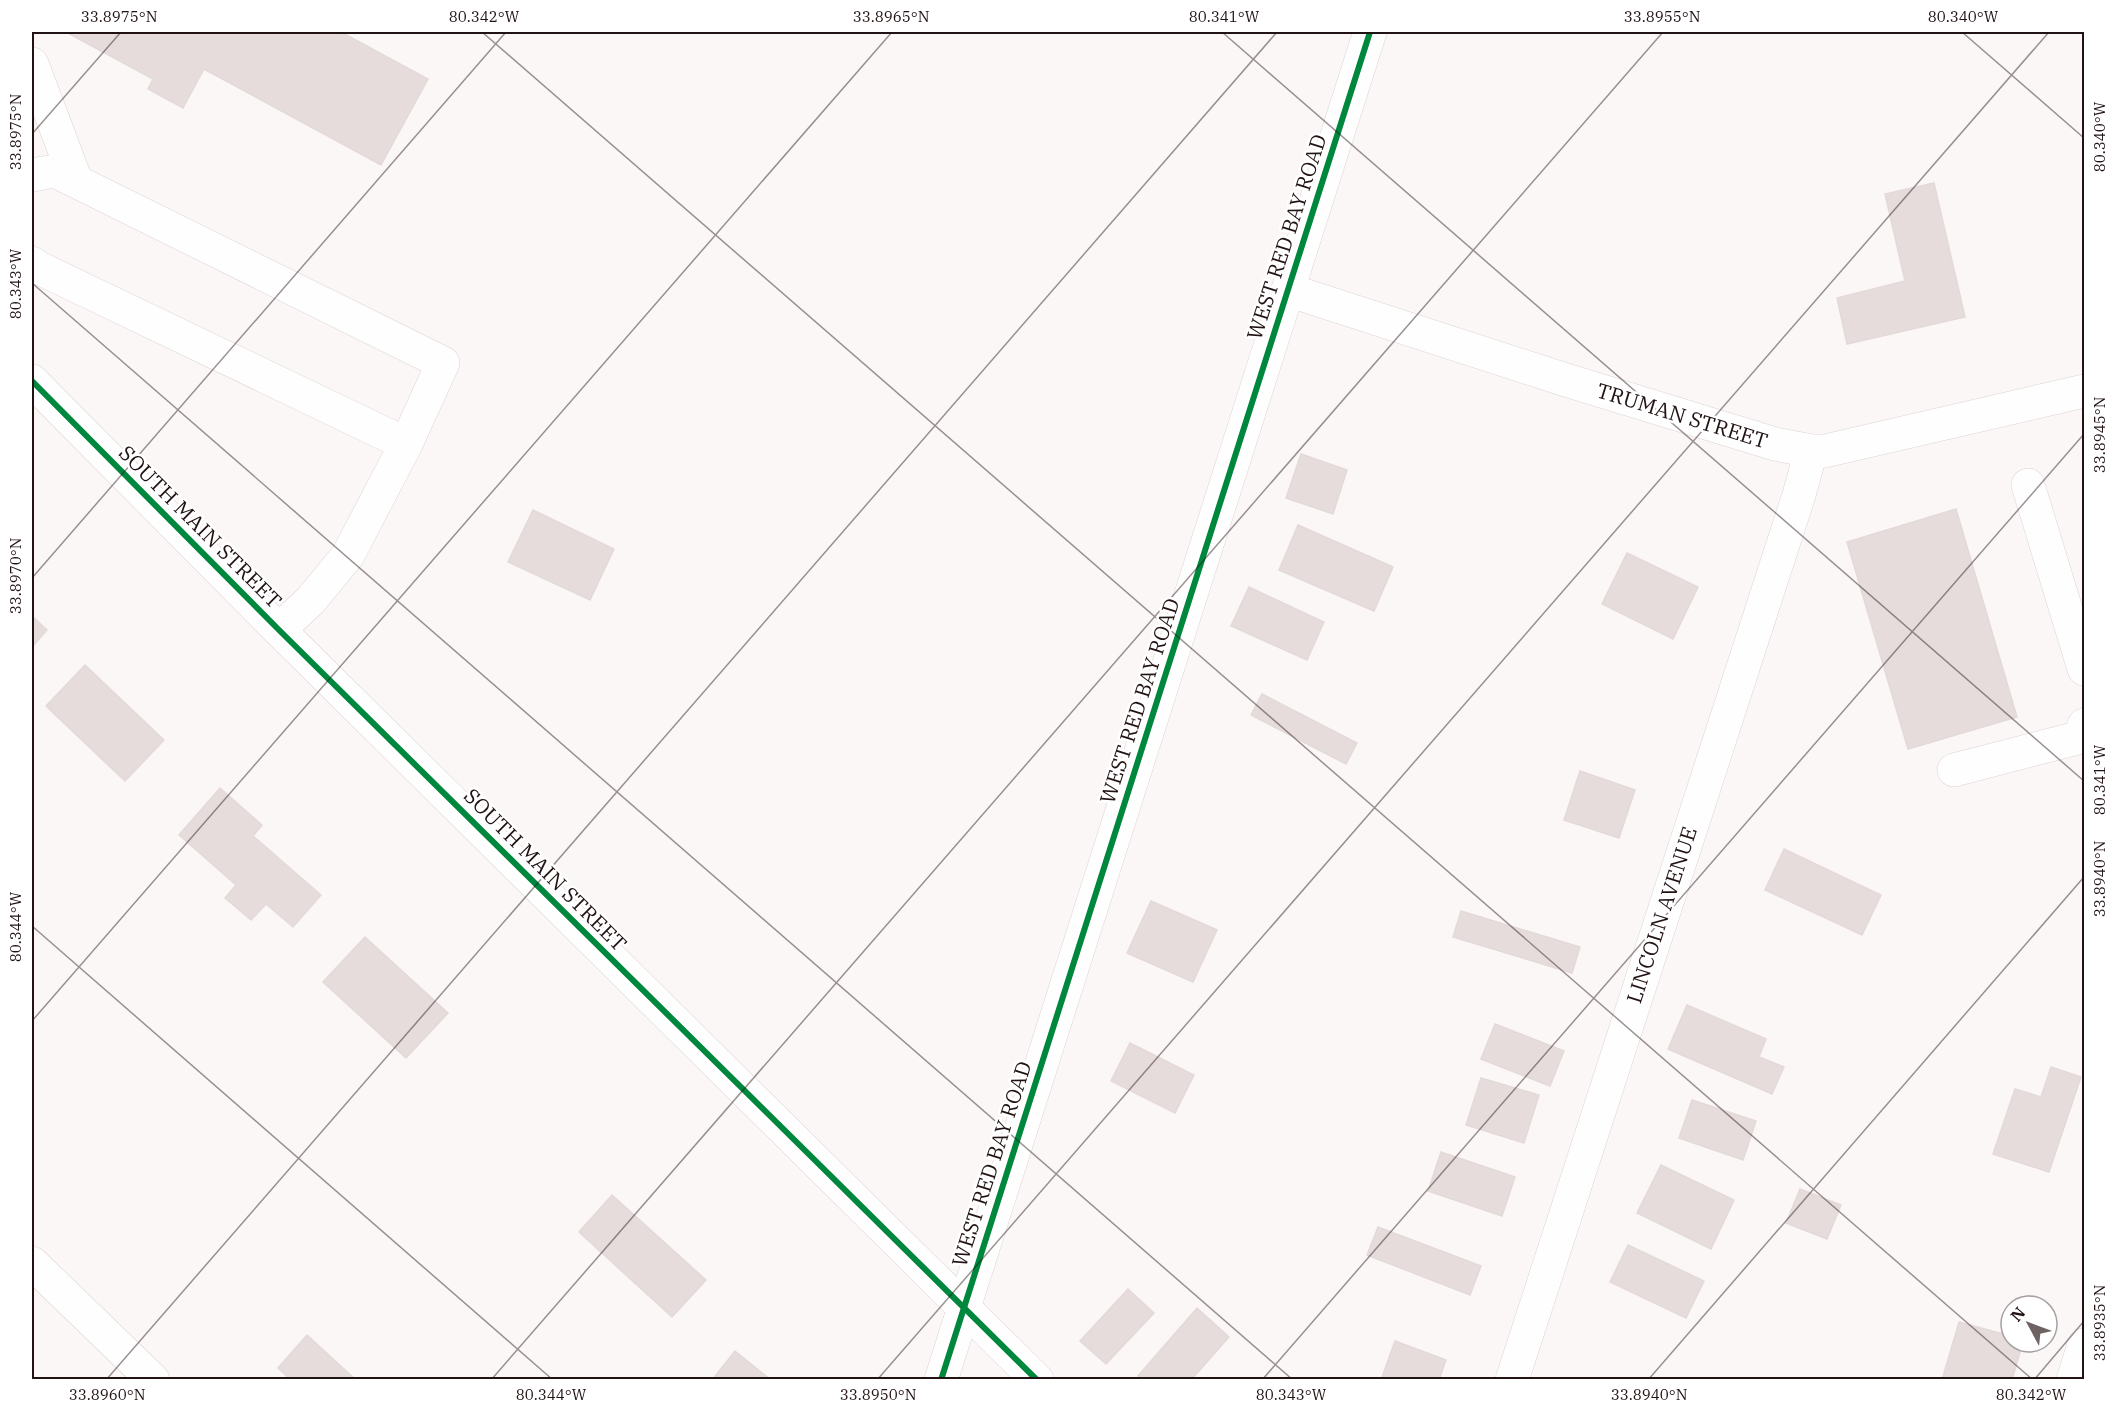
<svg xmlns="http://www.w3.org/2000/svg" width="2116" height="1411" font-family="'IBM Plex Serif',serif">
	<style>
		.building { fill: #e7dcdc; stroke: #e4d9da; stroke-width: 1.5 }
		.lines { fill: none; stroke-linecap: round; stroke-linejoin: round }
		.minor-casing { stroke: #ddd3d3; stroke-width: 34 }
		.minor { stroke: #fffefe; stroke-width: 33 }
		.cycleway-casing { stroke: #fff; stroke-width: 10 }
		.cycleway { stroke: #00873e; stroke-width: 6 }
		.ticks { fill: none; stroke: #211213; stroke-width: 1.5; stroke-opacity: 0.45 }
		.labels { text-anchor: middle; stroke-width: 5; stroke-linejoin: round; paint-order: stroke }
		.street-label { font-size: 21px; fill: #211213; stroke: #fff }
		.neatline { fill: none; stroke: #211213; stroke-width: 2 }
		.ticks-label { font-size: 15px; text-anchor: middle; fill: #211213 }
	</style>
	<rect width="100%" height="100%" fill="#fcf7f7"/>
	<g class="building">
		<polygon points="66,32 341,32 428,79 381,165 204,69 183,108 148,89 153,79"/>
		<polygon points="1934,183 1965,317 1847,344 1837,298 1905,281 1885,194"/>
		<polygon points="1301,454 1347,470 1333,514 1286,498"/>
		<polygon points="1956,509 2017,717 1908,749 1847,542"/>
		<polygon points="533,510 614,549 590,600 508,562"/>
		<polygon points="1298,525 1393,567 1374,611 1279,570"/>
		<polygon points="1627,553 1698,587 1673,639 1602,604"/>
		<polygon points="1249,587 1324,622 1307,660 1231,626"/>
		<polygon points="32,616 47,630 32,647"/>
		<polygon points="85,665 164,740 125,781 46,706"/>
		<polygon points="1262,694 1357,743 1346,764 1251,715"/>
		<polygon points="1580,771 1635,790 1619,838 1564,820"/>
		<polygon points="220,788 262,825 253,836 321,895 293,927 266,904 251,920 225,898 236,885 179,835"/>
		<polygon points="1784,849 1881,895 1862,935 1765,890"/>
		<polygon points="1151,901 1217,930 1193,982 1127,953"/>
		<polygon points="1461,911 1580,947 1572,973 1453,937"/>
		<polygon points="365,937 448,1013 406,1058 323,982"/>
		<polygon points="1687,1005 1766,1039 1759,1057 1784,1067 1772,1094 1668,1049"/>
		<polygon points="1495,1024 1564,1051 1550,1086 1481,1059"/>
		<polygon points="1130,1043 1194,1075 1175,1113 1111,1081"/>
		<polygon points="2051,1067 2081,1077 2049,1172 1993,1154 2015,1089 2041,1097"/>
		<polygon points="1481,1078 1539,1095 1524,1143 1466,1125"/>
		<polygon points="1692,1100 1756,1121 1743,1160 1679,1138"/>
		<polygon points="1441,1152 1515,1177 1502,1216 1428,1191"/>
		<polygon points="1661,1165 1734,1200 1711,1249 1637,1213"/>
		<polygon points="1800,1189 1841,1205 1827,1239 1786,1223"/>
		<polygon points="612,1195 706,1280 672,1317 579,1232"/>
		<polygon points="1378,1227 1481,1266 1470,1295 1367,1255"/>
		<polygon points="1628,1245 1704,1281 1686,1318 1610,1282"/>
		<polygon points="1128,1289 1154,1313 1106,1364 1080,1341"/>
		<polygon points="1197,1308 1229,1337 1191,1380 1142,1380 1138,1376"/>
		<polygon points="1959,1322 2011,1336 2011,1342 2023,1342 2012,1380 1942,1380"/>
		<polygon points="307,1335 356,1380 291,1380 278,1368"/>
		<polygon points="1395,1341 1446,1360 1439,1380 1381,1380"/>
		<polygon points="735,1351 771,1380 712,1380"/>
	</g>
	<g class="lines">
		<g class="minor-casing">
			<g id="minor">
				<polyline points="32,64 76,181"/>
				<polyline points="32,175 55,171 443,363 406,444 348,555 311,600 279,630"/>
				<polyline points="32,263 37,267 406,444"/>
				<polyline points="1288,290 1566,380 1775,444 1811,451 1825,451 2084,391"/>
				<polyline points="32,381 279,630 1037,1380"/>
				<polyline points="2028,485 2084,669"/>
				<polyline points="1954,770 2081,737 2084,725"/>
				<polyline points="32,1263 153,1380"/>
				<polyline points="941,1380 1370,32"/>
				<polyline points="1512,1380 1799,495 1811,451"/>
				<polyline points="2073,1380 2084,1345"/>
			</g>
		</g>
		<use href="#minor" class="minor"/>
		<g class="cycleway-casing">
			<g id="cycleway">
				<polyline points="32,381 279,630 1037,1380"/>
				<polyline points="941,1380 1370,32"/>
			</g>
		</g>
		<use href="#cycleway" class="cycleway"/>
	</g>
	<path class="ticks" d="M482,32L2033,1380M1222,32L2084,781M1962,32L2084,138M32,134L121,32M32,283L1293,1380M32,578L506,32M32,926L553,1380M32,1021L892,32M106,1380L1277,32M491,1380L1663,32M877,1380L2049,32M1262,1380L2084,434M1648,1380L2084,877M2034,1380L2084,1321"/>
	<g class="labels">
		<g class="street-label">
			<text transform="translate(1287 237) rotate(-72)" y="7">WEST RED BAY ROAD</text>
			<text transform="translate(1682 416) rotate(17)" y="7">TRUMAN STREET</text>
			<text transform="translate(200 527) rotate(45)" y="7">SOUTH MAIN STREET</text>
			<text transform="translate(1140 701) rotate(-72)" y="7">WEST RED BAY ROAD</text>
			<text transform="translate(545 870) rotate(45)" y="7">SOUTH MAIN STREET</text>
			<text transform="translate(1662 915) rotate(-72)" y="7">LINCOLN AVENUE</text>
			<text transform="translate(992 1164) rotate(-72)" y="7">WEST RED BAY ROAD</text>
		</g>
	</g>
	<rect width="2116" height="1411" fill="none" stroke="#ffffff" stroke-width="66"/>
	<g transform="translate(2029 1324) rotate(311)"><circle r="28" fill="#ffffff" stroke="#a6a0a1" stroke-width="1.5"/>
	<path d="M0-4.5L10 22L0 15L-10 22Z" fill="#6e6263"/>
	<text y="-9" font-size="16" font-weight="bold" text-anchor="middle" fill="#211213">N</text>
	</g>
	<rect x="33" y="33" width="2050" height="1345" class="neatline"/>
	<g class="ticks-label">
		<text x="119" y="22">33.8975°N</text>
		<text x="484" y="22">80.342°W</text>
		<text x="891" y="22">33.8965°N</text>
		<text x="1224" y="22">80.341°W</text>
		<text x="1662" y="22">33.8955°N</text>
		<text x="1963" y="22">80.340°W</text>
		<text transform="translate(16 132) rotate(-90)" y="5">33.8975°N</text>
		<text transform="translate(2100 137) rotate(-90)" y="5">80.340°W</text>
		<text transform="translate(16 284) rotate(-90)" y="5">80.343°W</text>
		<text transform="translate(2100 435) rotate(-90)" y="5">33.8945°N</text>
		<text transform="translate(16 576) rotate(-90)" y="5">33.8970°N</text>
		<text transform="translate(2100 780) rotate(-90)" y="5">80.341°W</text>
		<text transform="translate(2100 879) rotate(-90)" y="5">33.8940°N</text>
		<text transform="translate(16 927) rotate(-90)" y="5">80.344°W</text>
		<text transform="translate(2100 1323) rotate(-90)" y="5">33.8935°N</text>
		<text x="107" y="1400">33.8960°N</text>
		<text x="551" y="1400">80.344°W</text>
		<text x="878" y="1400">33.8950°N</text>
		<text x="1291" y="1400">80.343°W</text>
		<text x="1649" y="1400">33.8940°N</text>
		<text x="2031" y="1400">80.342°W</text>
	</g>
</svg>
